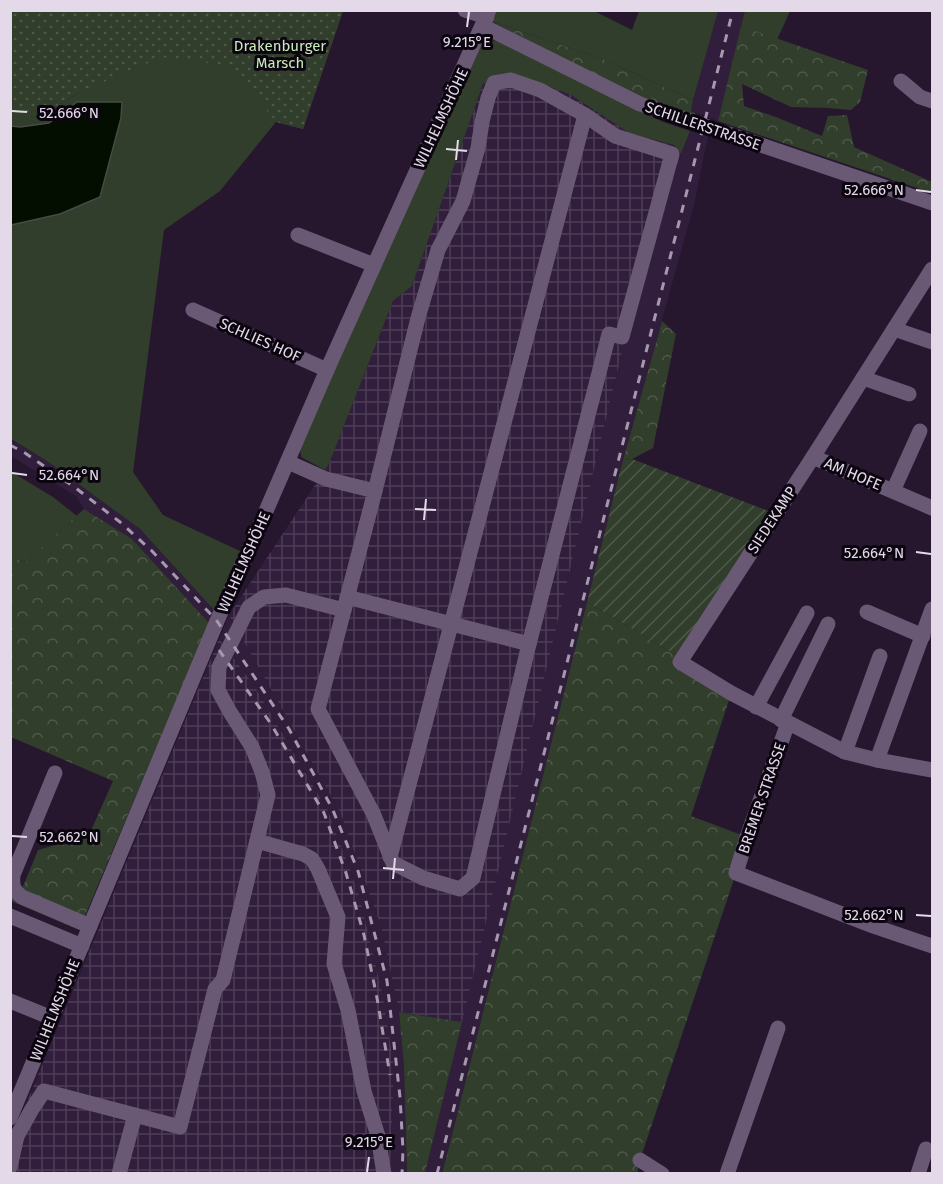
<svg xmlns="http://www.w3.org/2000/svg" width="943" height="1184" font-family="'Fira Sans',sans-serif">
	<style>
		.built { fill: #311e3c }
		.industrial { fill: url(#industrial-grid) }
		.grass { fill: #313e2b }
		.forest { fill: url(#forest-crowns) }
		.park { fill: url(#park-dots) }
		.garden { fill: url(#garden-furrows) }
		.water { fill: #030e00; stroke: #464b46; stroke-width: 1.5 }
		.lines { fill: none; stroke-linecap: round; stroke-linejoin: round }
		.minor { stroke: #6a5975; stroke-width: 15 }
		.rail { stroke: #a599ab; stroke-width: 3; stroke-dasharray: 8 8; stroke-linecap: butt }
		.ticks { fill: none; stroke: #e3d9e9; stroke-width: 2 }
		.labels { text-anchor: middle; stroke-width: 6; stroke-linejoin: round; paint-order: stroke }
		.park-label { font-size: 15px; fill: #c9ebb9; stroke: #0b050f }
		.street-label { font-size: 15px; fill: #e3d9e9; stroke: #0b050f }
		.ticks-label { font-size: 15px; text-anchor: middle; fill: #e3d9e9; stroke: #0b050f; stroke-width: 6; stroke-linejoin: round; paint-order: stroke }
	</style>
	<defs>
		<pattern id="industrial-grid" width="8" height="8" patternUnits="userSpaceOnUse" patternTransform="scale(1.5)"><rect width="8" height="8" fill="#311e3c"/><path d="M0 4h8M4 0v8" fill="none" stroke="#4f3e58"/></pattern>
		<pattern id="forest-crowns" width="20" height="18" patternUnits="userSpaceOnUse" patternTransform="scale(1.5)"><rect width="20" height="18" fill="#313e2b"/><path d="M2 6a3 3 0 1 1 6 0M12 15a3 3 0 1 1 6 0" fill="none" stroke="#4f594a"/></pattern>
		<pattern id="park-dots" width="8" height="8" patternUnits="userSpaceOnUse" patternTransform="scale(1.5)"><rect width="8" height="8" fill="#313e2b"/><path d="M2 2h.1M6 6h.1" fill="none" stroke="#4f594a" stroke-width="1.8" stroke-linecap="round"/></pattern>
		<pattern id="garden-furrows" width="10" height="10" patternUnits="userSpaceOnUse" patternTransform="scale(1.5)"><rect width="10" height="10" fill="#313e2b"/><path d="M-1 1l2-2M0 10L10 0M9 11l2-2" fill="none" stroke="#4f594a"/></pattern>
	</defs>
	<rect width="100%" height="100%" fill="#26162e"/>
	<g class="built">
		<polygon points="717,11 745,11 718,121 691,111 700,70"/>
		<polygon points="690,131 708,136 694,205 623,460 442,1173 425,1174 647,247"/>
		<polygon points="10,439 47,461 140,529 214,610 209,623 132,539 84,509 77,497 11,456"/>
		<polygon points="229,615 340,812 381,926 399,1012 404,1066 407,1173 390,1173 394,1068 359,894 328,811 254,685 219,639"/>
	</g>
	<g class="industrial">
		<polygon points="498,74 519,75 571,95 629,133 674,145 681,154 647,247 462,1022 399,1012 381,926 340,812 229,615 329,464 393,301 412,286 483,84"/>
		<polygon points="219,639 254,685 328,811 359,894 383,997 394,1068 390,1173 11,1174 11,1140"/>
	</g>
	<g class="grass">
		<polygon points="171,11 343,11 303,129 276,122 220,191 164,230 133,472 163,515 240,551 214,610 140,529 47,461 11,439 11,225 60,214 100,197 121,118 122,102 76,103 49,123 20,127 11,126 11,113 44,113 80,92"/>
		<polygon points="495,11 594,11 632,30 639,11 718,11 693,100 603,59 491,21"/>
		<polygon points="745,11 745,10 790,11 777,40 741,26"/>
		<polygon points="483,40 503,41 663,122 690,131 681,154 674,145 629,133 571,95 519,75 498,74 483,84 412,286 393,301 329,464 325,470 301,457 300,446"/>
		<polygon points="10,471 53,497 77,516 26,562 11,557"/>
	</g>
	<g class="forest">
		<polygon points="491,21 603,59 693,100 691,111 695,113 694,118 647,102"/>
		<polygon points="741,26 868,70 860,102 851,110 827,108 791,107 742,84 744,106 776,117 822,136 828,116 847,115 854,147 932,182 932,193 718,121"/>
		<polygon points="662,321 676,334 653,448 632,459 623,460"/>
		<polygon points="84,509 132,539 209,623 79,930 11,901 10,898 17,901 38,850 89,835 113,781 11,737 11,557 26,562"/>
		<polygon points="587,602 678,656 729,700 691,816 747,837 736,873 640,1160 637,1173 442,1174"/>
		<polygon points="399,1012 462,1022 425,1173 407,1173 404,1066"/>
	</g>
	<polygon class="park" points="10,11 11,10 343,11 303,129 276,122 232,66 162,57 80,92 44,113 11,113"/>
	<polygon class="garden" points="632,459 771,512 678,656 587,602 623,460"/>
	<polygon class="water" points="77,102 122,102 121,118 100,197 60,214 11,225 11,126 20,127 49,123"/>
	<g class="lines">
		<g class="minor">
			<polyline points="465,10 487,17"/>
			<polyline points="483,26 640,104 932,203"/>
			<polyline points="901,81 920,97 932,101"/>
			<polyline points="298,235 374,265"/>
			<polyline points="932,269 813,457 680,662 731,693 845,752 877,760 932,770"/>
			<polyline points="193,310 327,370"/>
			<polyline points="894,329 932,342"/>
			<polyline points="863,378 909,394"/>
			<polyline points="813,457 932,508"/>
			<polyline points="893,491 920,431"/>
			<polyline points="347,597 529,644 609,334 622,337 672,154 615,136 585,115 540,90 511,80 494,83 488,98 482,122 478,148 463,201 438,250 418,318 375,491"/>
			<polyline points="344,610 318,709 373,813 393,863 423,878 460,889 473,878 529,644"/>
			<polyline points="867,612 923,636"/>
			<polyline points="756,707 807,613"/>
			<polyline points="781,720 828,624"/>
			<polyline points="788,723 747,837 736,873 873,926 932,946"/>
			<polyline points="845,752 880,656"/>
			<polyline points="877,760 932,609"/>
			<path d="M55,773L13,875C12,886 13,890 22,897L90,926"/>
			<polyline points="257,841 303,854 312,859 318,869 338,917 334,964 348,1010 364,1091 378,1136 384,1174"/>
			<polyline points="390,857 585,115"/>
			<polyline points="10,916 82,946"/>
			<polyline points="10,1001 52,1018"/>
			<polyline points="10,1118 217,621 263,518 327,370 489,10"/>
			<polyline points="640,1160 662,1174"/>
			<polyline points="10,1167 17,1136 32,1109 44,1091 180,1127 215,989 223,980 268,795 262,772 252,747 230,712 218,690 219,667 249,607 264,597 286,595 344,610 375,491 326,479 288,462"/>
			<polyline points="119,1174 135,1115"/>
			<polyline points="727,1174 778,1028"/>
			<polyline points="918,1174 926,1149"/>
		</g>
		<g class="rail">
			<polyline points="10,445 25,453 77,489 120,522 152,551 217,621 289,729 332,808 358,871 387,981 400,1097 403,1150 402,1174"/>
			<polyline points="219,650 271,724 324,813 346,873 364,935 377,998 390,1075"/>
			<polyline points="437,1174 733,10"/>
		</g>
	</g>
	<path class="ticks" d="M467,27L469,12M12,111L27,112M446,149L467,151M456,160L458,140M916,190L931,192M12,473L27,475M415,509L436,510M424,520L426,499M916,552L931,554M12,836L27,837M383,868L404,870M393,879L395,858M916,915L931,916M367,1172L369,1157"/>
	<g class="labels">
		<g class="park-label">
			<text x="280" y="51">Drakenburger<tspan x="280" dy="17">Marsch</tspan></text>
		</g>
		<g class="street-label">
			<text transform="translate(441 118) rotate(-65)" y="5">WILHELMSHÖHE</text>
			<text transform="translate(703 126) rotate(19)" y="5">SCHILLERSTRASSE</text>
			<text transform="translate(260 340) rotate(24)" y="5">SCHLIES HOF</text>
			<text transform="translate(853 474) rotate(23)" y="5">AM HOFE</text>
			<text transform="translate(772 520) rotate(-57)" y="5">SIEDEKAMP</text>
			<text transform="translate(244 562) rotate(-66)" y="5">WILHELMSHÖHE</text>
			<text transform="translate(762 798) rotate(-71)" y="5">BREMER STRASSE</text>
			<text transform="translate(55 1010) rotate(-68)" y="5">WILHELMSHÖHE</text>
		</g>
	</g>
	<g class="ticks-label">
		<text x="467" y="47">9.215°E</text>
		<text x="69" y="118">52.666°N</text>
		<text x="874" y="195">52.666°N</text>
		<text x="69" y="480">52.664°N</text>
		<text x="874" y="558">52.664°N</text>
		<text x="69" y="842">52.662°N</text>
		<text x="874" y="920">52.662°N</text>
		<text x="369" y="1147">9.215°E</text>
	</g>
	<rect width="943" height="1184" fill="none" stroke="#e3d9e9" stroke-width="24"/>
</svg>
